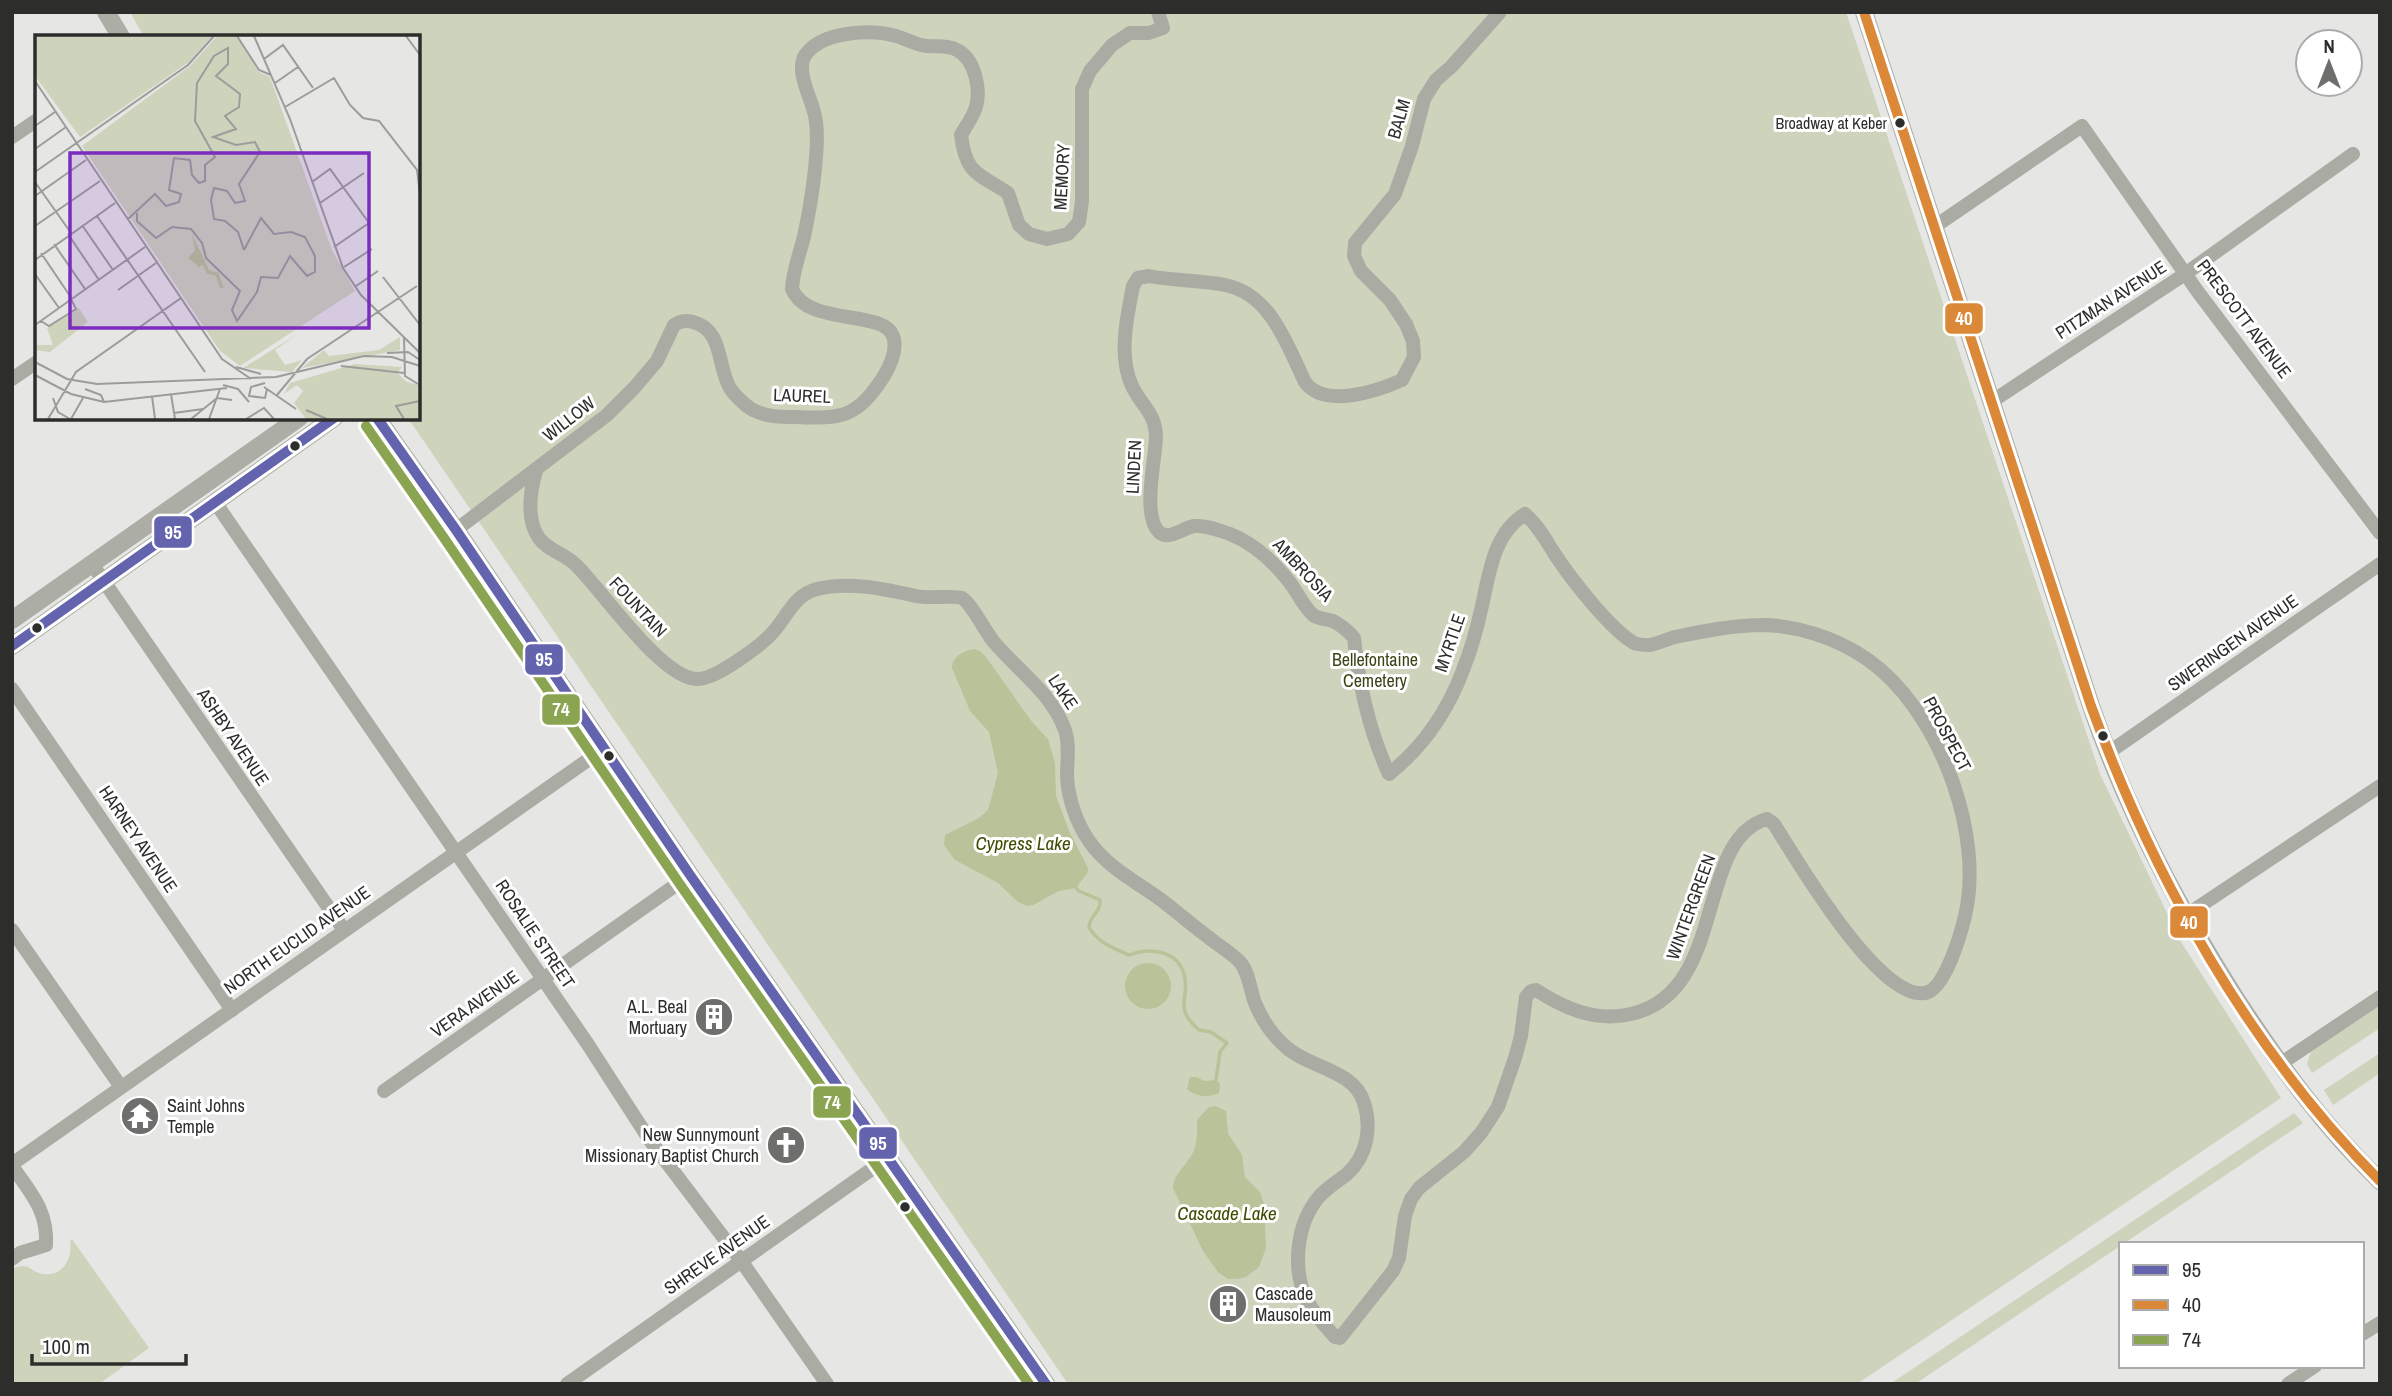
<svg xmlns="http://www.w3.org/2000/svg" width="2392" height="1396" font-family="'Archivo Narrow',sans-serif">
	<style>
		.green { fill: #ced3bc }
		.water { fill: #b9c298 }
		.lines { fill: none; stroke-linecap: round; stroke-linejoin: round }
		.stream { stroke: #b9c298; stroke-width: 3.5 }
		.minor { stroke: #aaaca4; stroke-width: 14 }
		.major { stroke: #acaea5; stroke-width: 18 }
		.bus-1-casing { stroke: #fff; stroke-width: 16 }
		.bus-2-casing { stroke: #fff; stroke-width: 16 }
		.bus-3-casing { stroke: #fff; stroke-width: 16 }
		.bus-1 { stroke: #6364ad; stroke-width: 10 }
		.bus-2 { stroke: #db8839; stroke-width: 10 }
		.bus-3 { stroke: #8ba452; stroke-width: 10 }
		.bus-dot { fill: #2d2e2c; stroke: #fff; stroke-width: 2.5 }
		.labels { text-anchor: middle; stroke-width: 6; stroke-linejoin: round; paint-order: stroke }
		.bus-label { font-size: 16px; fill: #2d2e2c; stroke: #fff; text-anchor: end }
		.street-label { font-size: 18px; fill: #2d2e2c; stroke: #fff }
		.park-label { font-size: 18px; fill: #3b4316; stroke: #fff }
		.poi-label { font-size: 18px; fill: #2d2e2c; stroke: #fff; text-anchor: end }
		.water-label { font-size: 19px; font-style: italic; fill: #414b03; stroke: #fff }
		.inset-river { fill: none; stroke: #b9c298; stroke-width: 3.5 }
		.inset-road { fill: none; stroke: #9c9c9b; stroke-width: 2 }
		.view { fill: #7b2cbf; fill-opacity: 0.15; stroke: #7b2cbf; stroke-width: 3.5 }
		.inset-edge { fill: none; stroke: #2d2e2c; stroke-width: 3.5 }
		.line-badge { stroke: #fff; stroke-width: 2.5 }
		.badge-label { font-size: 19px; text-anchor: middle; font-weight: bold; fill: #fff }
	</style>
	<rect width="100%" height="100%" fill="#e6e6e5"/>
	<g class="green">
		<polygon points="130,12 1846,12 2100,774 2181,942 2281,1098 1857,1384 1068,1384 408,418 418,418 418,37 144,37"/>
		<polygon points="2380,1005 2380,1028 2312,1073 2307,1064 2311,1051"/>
		<polygon points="2380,1053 2380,1073 2333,1105 2324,1090"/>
		<polygon points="2294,1113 2303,1123 1915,1384 1890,1384"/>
		<path d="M72,1239L149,1348L99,1384H12V1269C30,1261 29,1272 43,1274C63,1277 73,1258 70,1241Z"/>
	</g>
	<g class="water">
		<path d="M974,649L980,651L986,657L1032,722L1048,739L1055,763L1056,796L1070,833L1088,868V872L1076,888L1059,891L1033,905L1027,906L1018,902L998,883L955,860L944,845L945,835L979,818L988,810L998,773L989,732L970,711L952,668C952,656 964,651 974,649Z"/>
		<circle cx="1148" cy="986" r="23"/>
		<path d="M1190,1077H1197L1204,1081L1216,1080L1220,1084L1219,1093C1209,1098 1195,1097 1187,1089Z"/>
		<path d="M1215,1106L1226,1111L1228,1133L1242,1155L1245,1177L1260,1192L1264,1204L1266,1248L1259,1267L1246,1277L1237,1279H1228L1218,1272L1203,1251L1173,1188C1174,1174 1182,1170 1189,1159C1198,1147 1197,1135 1197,1120L1209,1107Z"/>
	</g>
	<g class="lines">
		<path class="stream" d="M1076,888L1079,891L1100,900C1101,913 1089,916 1089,927C1098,943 1113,948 1129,955C1149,947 1177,950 1184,974C1191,997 1172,1007 1199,1030L1211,1032L1227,1043L1220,1052L1216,1080"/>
		<g class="minor">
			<polyline points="12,137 37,120"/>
			<polyline points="1934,227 2082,126 2198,292 2380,533"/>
			<polyline points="12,379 37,362"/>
			<polyline points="1991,402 2185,274 2353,154"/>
			<path d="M536,471C530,491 526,520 539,538C547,550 565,554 576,565C601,589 661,678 697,679C715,680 762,645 774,631C788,615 794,595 817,589C848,581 885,589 916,596C928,599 955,595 962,598C971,603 985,631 993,641C1018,671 1051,692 1065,730C1070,745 1067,761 1067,776C1068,798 1076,822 1089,841C1107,867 1135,881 1160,899C1176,911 1192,925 1208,937C1218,945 1230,952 1239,961C1249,971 1250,990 1255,1003C1262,1020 1272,1035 1286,1047C1309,1068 1355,1070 1364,1103C1372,1128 1367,1156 1347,1174C1337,1182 1326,1188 1318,1198C1296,1225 1292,1270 1307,1300C1314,1314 1325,1326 1335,1337L1340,1338L1393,1271L1399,1258L1405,1216L1411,1199L1419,1188L1464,1152L1481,1133L1498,1107L1515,1058L1521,1036L1526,997L1531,991L1536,990C1565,1009 1596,1022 1631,1014C1729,992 1694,839 1767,819L1774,824C1796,859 1879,1001 1925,993C1945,990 1961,933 1965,916C1984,836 1942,723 1881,670C1850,643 1805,626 1764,625C1734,625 1704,631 1675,637C1667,639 1658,644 1650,645C1645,645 1638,645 1634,643C1610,629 1572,580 1556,556C1547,542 1538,525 1525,514C1491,535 1489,579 1480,614C1476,633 1470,652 1463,670C1448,710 1423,747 1389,774C1369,731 1359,685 1354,638C1348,631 1341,625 1333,621C1327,619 1318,619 1313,615C1304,607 1298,594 1291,584C1275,563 1255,544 1230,534C1218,530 1206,525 1194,526C1182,528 1169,541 1159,532C1142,516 1155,461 1156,438C1156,413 1142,407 1132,386C1118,356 1127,317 1133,286L1138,278L1149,276C1174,281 1200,280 1225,285C1271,294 1287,345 1305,382C1324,409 1378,391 1402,380L1414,357L1413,341L1406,324L1390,300L1361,271L1354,256L1355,243L1395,194L1412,146L1424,99L1436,80L1451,67L1500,12"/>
			<polyline points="215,502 587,1043 649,1139 742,1262 827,1384"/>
			<path d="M456,530L607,415L634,388L657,361L674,325C680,321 686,320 693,322C724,330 717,367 730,388C734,395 746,406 753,410C767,417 780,417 795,417C842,419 857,418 884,376C891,364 898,349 893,336C884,309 808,327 792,289C793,269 801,251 805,232C811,203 821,143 815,116C812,99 794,70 806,54C823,31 871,29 896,36C904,38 912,43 921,45C932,48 947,44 957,50C975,59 981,89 976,107C973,117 966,126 961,135C966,175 978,173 1008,193L1019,225L1029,234L1047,239L1068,234L1079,222L1082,201V89L1090,71L1112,45L1130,33H1149L1163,28L1158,12"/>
			<polyline points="92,564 344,930"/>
			<polyline points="12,689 232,1010"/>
			<polyline points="2108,753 2380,564"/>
			<polyline points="2185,916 2380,786"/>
			<polyline points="12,930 121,1087"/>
			<polyline points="2280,1064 2380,997"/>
			<polyline points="384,1091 690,875"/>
			<polyline points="12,1164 605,748"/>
			<path d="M12,1166C31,1193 48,1211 46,1245L20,1253L12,1259"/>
			<polyline points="2362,1334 2380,1323"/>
			<polyline points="567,1384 889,1157"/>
			<polyline points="2288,1384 2315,1366"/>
		</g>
		<g class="major">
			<polyline points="106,12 121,37"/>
			<path d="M1864,12L2091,706C2126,808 2177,906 2235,997C2278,1063 2323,1126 2380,1181"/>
			<polyline points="377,418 456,530 690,875 1046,1384"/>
			<polyline points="12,620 299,418"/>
			<polyline points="12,646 334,418"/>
		</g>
		<g class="bus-1-casing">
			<g id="bus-1">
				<polyline points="377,418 456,530 690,875 1046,1384"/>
				<polyline points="12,646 334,418"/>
			</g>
		</g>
		<g class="bus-2-casing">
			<path id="bus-2" d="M1864,12L2091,706C2154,879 2249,1049 2380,1181"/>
		</g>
		<g class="bus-3-casing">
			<polyline id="bus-3" points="366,426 444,538 679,883 1029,1384"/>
		</g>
		<use href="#bus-1" class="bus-1"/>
		<use href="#bus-2" class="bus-2"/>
		<use href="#bus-3" class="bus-3"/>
	</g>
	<defs>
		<g id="building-disc" transform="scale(2.0125)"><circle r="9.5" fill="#6e6e6d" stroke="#fff"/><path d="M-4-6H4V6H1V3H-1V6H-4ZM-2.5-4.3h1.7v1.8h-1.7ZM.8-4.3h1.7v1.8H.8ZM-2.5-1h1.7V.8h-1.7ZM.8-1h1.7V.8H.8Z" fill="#fff"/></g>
		<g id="temple-disc" transform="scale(2.0125)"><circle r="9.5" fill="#6e6e6d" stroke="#fff"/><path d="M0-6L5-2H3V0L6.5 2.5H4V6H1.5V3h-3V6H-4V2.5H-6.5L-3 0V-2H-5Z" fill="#fff"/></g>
		<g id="church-disc" transform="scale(2.0125)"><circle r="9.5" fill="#6e6e6d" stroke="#fff"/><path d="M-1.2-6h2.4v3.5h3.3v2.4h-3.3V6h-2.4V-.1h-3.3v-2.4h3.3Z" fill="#fff"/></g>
	</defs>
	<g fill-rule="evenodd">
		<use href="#building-disc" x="714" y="1017"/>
		<use href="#temple-disc" x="140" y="1116"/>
		<use href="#church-disc" x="786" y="1145"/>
		<use href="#building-disc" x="1228" y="1304"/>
	</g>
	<g class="bus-dot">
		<circle cx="1900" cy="123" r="6"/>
		<circle cx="295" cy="446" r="6"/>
		<circle cx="37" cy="628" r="6"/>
		<circle cx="2103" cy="736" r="6"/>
		<circle cx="609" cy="756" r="6"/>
		<circle cx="905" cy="1207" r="6"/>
	</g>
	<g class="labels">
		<g class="bus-label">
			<text x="1887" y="129">Broadway at Keber</text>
		</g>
		<g class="street-label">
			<text transform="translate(1399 119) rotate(-74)" y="6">BALM</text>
			<text transform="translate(1062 177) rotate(-87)" y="6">MEMORY</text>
			<text transform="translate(2111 300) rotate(-33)" y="6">PITZMAN AVENUE</text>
			<text transform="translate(2244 319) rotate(53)" y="6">PRESCOTT AVENUE</text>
			<text transform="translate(802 396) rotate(2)" y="6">LAUREL</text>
			<text transform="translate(569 419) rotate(-38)" y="6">WILLOW</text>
			<text transform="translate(1134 467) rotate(-87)" y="6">LINDEN</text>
			<text transform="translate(1303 570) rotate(47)" y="6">AMBROSIA</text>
			<text transform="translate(638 607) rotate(47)" y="6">FOUNTAIN</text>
			<text transform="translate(1450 643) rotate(-71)" y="6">MYRTLE</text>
			<text transform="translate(2233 643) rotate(-35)" y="6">SWERINGEN AVENUE</text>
			<text transform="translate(1063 692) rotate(56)" y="6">LAKE</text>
			<text transform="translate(1947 734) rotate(62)" y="6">PROSPECT</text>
			<text transform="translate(233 737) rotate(56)" y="6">ASHBY AVENUE</text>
			<text transform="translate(138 839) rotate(56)" y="6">HARNEY AVENUE</text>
			<text transform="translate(1691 907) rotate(-70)" y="6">WINTERGREEN</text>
			<text transform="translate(535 934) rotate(56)" y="6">ROSALIE STREET</text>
			<text transform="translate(297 940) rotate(-35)" y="6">NORTH EUCLID AVENUE</text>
			<text transform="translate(475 1004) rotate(-35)" y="6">VERA AVENUE</text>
			<text transform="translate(717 1255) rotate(-35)" y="6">SHREVE AVENUE</text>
		</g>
		<g class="park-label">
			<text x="1375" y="666">Bellefontaine<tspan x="1375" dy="21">Cemetery</tspan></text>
		</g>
		<g class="poi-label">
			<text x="687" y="1013">A.L. Beal<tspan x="687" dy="21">Mortuary</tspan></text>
			<text x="167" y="1112" text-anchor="start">Saint Johns<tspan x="167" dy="21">Temple</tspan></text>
			<text x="759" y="1141">New Sunnymount<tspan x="759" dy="21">Missionary Baptist Church</tspan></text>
			<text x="1255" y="1300" text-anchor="start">Cascade<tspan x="1255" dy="21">Mausoleum</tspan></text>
		</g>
		<g class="water-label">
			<text x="1023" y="850">Cypress Lake</text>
			<text x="1227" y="1220">Cascade Lake</text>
		</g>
	</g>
	<g transform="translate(35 35)">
		<rect width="385" height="385" fill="#e6e6e5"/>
		<path d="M0,1H177L154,27L45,102L0,41ZM182,1H201L224,37L235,42L297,215L320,256L205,331L185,316L47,111L155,31ZM44,273L53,287L15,317L0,315V310H18L12,293ZM266,297L240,315L250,330L267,325L257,337L208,333ZM365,302V315L267,333L289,315L294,321L344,315ZM320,329L367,332L362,338L372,347L385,350V384H271L259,368L268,356L262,350L249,359L255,348Z" fill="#ced3bc"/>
		<path d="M157,200L171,228L164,232L153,223L160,215Z" fill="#b9c298"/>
		<path class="inset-river" d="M169,229L173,237L182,239L187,253"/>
		<path class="inset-road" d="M202,1L224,35L236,40M219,1L255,84L308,233L326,260L385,318M371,1L385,20M229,24L248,10L278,53M0,46L187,324L216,344M240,48L263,32M250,72L299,43L315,70L328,83L344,86L382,135L385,160M0,91L20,77M0,114L31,92M0,137L153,30L179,1M0,147L36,198M277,147L295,134L334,188L299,212M0,161L51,125M285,168L329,138M102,178V186L121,203L137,192L156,194L167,208L171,223L205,256L197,275L202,286L222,257L226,242L243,243L255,221L272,241L280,237V221L270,202L256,197L239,199L226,183L209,215M62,181L170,337M93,184L120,159L131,171L144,167L146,159L134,155L139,123L155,125L157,140L164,148L170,146V130L180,122L160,86L162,48L179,21L193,13V29L181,41L205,59L204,72L190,81L201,94L178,102L201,110L220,107L225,117L204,149L210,166L200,168L192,156L179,153L176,165L179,184L190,186L203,197L209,215M47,190L78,235M0,191L65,146M33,199L64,245M19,209L50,254M6,218L37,264M0,225L80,168M309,232L337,214M0,239L24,273M348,242L385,290M321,251L343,236M83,255L121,228M6,286L14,291L41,274L36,264M0,290L110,212M369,302L370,341L383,349M352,318L373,317L385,325M0,327L32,344L62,349L241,342L329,321L357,322L385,331M306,331L369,338M201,332L226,339M0,340L36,359L69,367L192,353M230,348L216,352L214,361L230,363L232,354M188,350L203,354L214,367M229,352L261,374M50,354L66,360L69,367M136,359L140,384M242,360L272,324L382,251M117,361L120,384M18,363L23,377L35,384M271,375L292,384M139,378L168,374M13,384L41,337L146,263M36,384L48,363M156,384L182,363L197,365M174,384L185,354M211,384L229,373L239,384M369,384L361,371L385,366"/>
		<path class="view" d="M35,118H334V293H35Z"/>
		<rect width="385" height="385" class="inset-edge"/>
	</g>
	<g class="line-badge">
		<rect x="1944" y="302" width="40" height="33" rx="7" fill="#db8839"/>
		<rect x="153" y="515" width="40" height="34" rx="7" fill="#6364ad"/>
		<rect x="524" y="643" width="40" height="33" rx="7" fill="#6364ad"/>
		<rect x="541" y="693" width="40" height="33" rx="7" fill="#8ba452"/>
		<rect x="2169" y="905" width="40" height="34" rx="7" fill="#db8839"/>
		<rect x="812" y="1085" width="40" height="34" rx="7" fill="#8ba452"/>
		<rect x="858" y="1126" width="40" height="34" rx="7" fill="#6364ad"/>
	</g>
	<g class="badge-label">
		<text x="1964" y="325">40</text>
		<text x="173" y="539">95</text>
		<text x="544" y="666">95</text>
		<text x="561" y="716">74</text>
		<text x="2189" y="929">40</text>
		<text x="832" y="1109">74</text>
		<text x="878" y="1150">95</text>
	</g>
	<rect width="2392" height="1396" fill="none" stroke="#2d2e2c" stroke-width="28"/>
	<rect x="2119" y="1242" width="245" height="126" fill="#ffffff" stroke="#ababab" stroke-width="2"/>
	<rect x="2133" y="1265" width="35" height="10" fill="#6364ad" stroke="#ababab" stroke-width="2"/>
	<text x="2182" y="1277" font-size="21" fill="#2d2e2c">95</text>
	<rect x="2133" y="1300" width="35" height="10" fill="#db8839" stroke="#ababab" stroke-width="2"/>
	<text x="2182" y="1312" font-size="21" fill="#2d2e2c">40</text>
	<rect x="2133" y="1335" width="35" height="10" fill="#8ba452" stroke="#ababab" stroke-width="2"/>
	<text x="2182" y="1347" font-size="21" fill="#2d2e2c">74</text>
	<g transform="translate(2329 63)"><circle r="33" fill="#ffffff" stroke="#ababab" stroke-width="2"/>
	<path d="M0-5L12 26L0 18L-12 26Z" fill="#6e6e6d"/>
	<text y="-10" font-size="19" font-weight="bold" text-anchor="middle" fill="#2d2e2c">N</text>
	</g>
	<path d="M32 1354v10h154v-10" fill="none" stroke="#2d2e2c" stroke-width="3.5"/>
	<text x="42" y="1354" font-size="21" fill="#2d2e2c" stroke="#ffffff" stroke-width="5" paint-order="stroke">100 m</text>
</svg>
